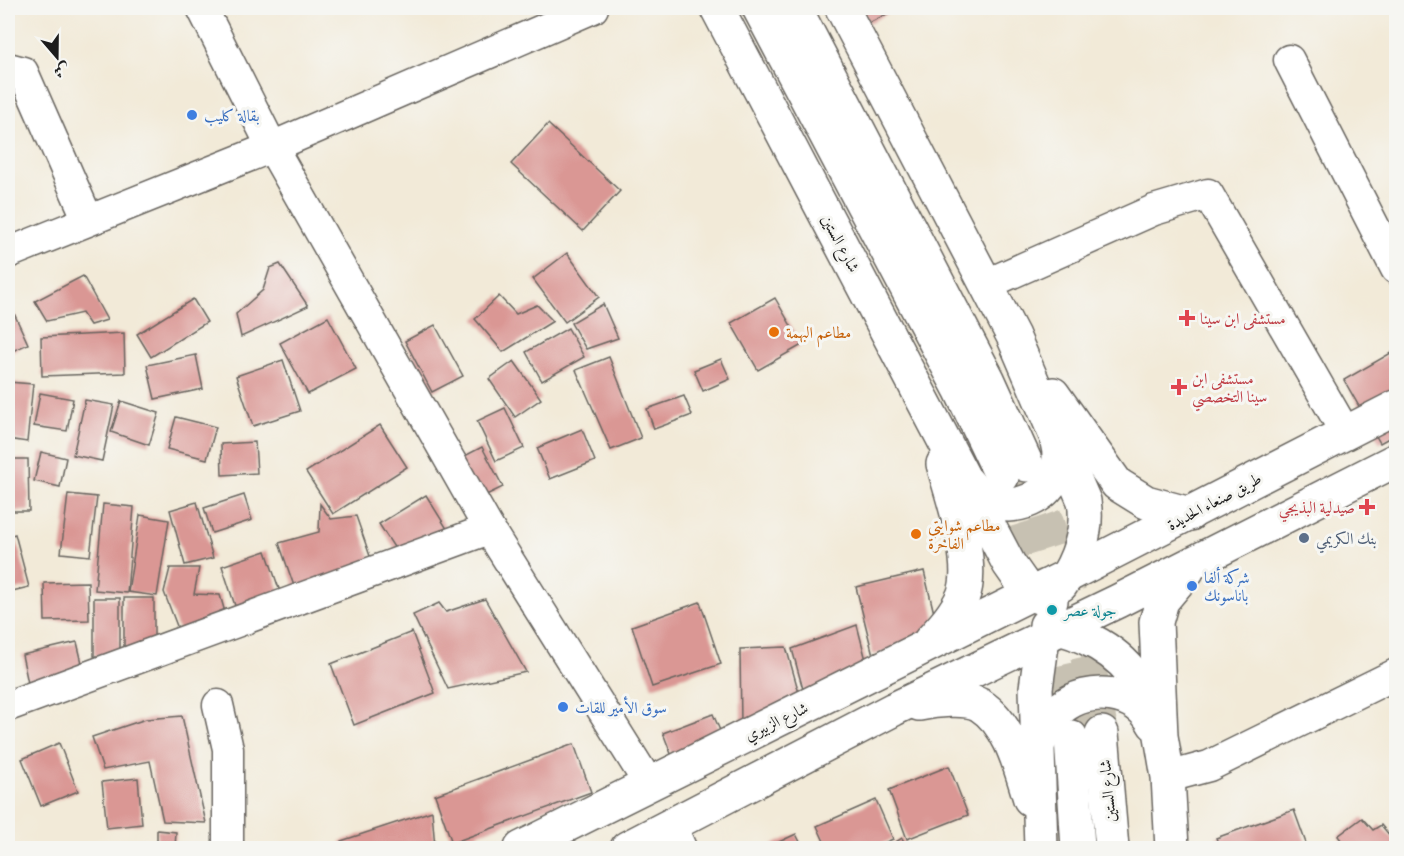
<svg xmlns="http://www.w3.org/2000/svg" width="1404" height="856" font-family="'IM FELL English',Amiri,serif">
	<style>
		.building { fill: #da9794 }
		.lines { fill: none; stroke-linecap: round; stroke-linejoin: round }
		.highway-tunnel { stroke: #c7c1b2; stroke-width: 33; stroke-dasharray: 33 16; stroke-linecap: butt }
		.minor-casing { stroke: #67645e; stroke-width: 33 }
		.major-casing { stroke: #67645e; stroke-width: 36 }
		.highway-casing { stroke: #67645e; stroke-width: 36 }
		.minor { stroke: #fff; stroke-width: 30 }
		.major { stroke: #fff; stroke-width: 33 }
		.highway { stroke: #fff; stroke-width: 33 }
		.shop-dot { fill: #3f7fe0; stroke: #f6f6f2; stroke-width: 2 }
		.health-dot { fill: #e0444e; stroke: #f6f6f2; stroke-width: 2 }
		.food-dot { fill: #e8710a; stroke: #f6f6f2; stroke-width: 2 }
		.service-dot { fill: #5c6f8a; stroke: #f6f6f2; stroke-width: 2 }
		.culture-dot { fill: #0f9aa8; stroke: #f6f6f2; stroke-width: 2 }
		.labels { text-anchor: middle; stroke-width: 6; stroke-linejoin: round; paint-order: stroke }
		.shop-label { font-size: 16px; fill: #366cbe; stroke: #f6f6f2; text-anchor: start }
		.street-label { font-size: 16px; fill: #1c1c1c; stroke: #f6f6f2 }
		.health-label { font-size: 16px; fill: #be3a42; stroke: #f6f6f2; text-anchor: start }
		.food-label { font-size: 16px; fill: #c56008; stroke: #f6f6f2; text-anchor: start }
		.service-label { font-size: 16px; fill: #4e5e75; stroke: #f6f6f2; text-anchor: start }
		.culture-label { font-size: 16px; fill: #0d838f; stroke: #f6f6f2; text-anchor: start }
	</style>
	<rect width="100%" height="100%" fill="#f6f6f2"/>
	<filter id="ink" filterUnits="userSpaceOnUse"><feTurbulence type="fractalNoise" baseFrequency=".0167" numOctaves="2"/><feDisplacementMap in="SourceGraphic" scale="12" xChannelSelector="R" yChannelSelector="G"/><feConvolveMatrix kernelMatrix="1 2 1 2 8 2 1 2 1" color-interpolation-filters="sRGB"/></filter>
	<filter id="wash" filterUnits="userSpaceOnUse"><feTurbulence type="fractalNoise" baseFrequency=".008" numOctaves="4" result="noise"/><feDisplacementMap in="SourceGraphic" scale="24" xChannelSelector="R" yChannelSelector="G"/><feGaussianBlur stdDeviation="1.35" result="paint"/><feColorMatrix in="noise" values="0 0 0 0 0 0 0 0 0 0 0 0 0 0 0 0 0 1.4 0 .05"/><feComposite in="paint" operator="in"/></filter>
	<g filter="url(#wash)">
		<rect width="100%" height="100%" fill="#f2ead8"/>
		<g id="blocks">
			<g class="building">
				<polygon points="861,8 899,8 869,23"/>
				<polygon points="548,124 620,191 583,231 511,164"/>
				<polygon points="567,253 599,297 565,322 533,279"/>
				<polygon points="280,264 308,306 241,337 236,314 263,290 270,268"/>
				<polygon points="83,276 107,320 90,325 82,313 47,321 35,301"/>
				<polygon points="499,296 516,314 537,305 553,321 503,352 475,319"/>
				<polygon points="775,298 802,345 758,370 731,323"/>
				<polygon points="193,299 207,322 151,357 137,334"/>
				<polygon points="603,304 618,338 586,349 571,323"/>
				<polygon points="12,309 28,344 8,353 8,311"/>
				<polygon points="328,317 356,369 308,394 280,343"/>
				<polygon points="435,325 463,376 432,392 405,341"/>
				<polygon points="568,328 584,357 542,381 526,352"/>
				<polygon points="124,333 125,373 42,376 41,337"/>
				<polygon points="1396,350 1396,434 1380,443 1344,380"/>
				<polygon points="196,355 203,389 155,399 147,365"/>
				<polygon points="609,357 641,438 611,450 576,370"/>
				<polygon points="721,359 730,379 703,391 694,370"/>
				<polygon points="283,360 300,411 253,426 236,376"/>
				<polygon points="514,361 541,399 515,417 489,379"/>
				<polygon points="8,382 33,384 27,442 8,439"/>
				<polygon points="40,393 73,399 67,431 34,426"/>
				<polygon points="684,396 692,415 654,429 647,409"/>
				<polygon points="85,400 114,405 102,461 73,455"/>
				<polygon points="121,401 159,413 149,445 111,432"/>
				<polygon points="505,408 524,448 496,461 477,421"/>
				<polygon points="176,417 216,427 207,459 167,449"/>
				<polygon points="380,425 407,467 333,514 306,472"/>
				<polygon points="582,429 595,461 550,479 537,448"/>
				<polygon points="255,442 257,473 222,475 221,444"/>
				<polygon points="482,447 503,487 478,499 457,460"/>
				<polygon points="41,452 66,458 60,487 34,481"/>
				<polygon points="8,459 28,459 29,511 8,511"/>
				<polygon points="68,494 97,497 90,556 61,553"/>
				<polygon points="244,495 252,520 212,533 204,508"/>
				<polygon points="426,495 454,540 408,569 379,524"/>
				<polygon points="197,502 213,558 185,565 170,510"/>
				<polygon points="103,504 134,507 127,593 95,590"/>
				<polygon points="320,504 331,519 356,516 378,579 301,606 279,543 319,532"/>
				<polygon points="140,515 169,520 157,596 128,592"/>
				<polygon points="15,534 29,587 8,592 8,536"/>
				<polygon points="266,551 288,615 243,630 222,566"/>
				<polygon points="170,568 199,568 194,594 220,595 231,633 185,647 164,592"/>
				<polygon points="924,571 940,639 873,655 856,587"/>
				<polygon points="88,582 89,620 45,621 44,583"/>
				<rect x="94" y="598" width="26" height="58"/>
				<rect x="124" y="598" width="30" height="60"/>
				<polygon points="485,599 526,672 448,689 413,615 439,603 446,612"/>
				<polygon points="700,602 721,664 652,687 632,626"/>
				<polygon points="857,625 867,664 804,693 792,649"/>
				<polygon points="412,632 435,693 354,725 331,664"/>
				<polygon points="77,642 87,684 31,697 22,655"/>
				<polygon points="786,647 801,700 741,726 740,649"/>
				<polygon points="713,714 724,740 673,759 663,733"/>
				<polygon points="182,716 206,823 163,821 150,761 103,770 92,737 146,719"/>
				<polygon points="59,743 78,791 41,806 22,759"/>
				<polygon points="574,744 591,792 452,843 435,795"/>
				<polygon points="949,766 968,815 907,839 889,790"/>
				<polygon points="138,778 142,824 107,828 102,782"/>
				<polygon points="876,800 893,839 872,848 827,848 817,826"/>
				<polygon points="1294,810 1307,846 1220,848 1216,838"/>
				<polygon points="432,811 435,848 342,848 341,841"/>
				<polygon points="1362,818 1373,830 1381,825 1396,843 1396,848 1347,848 1338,836"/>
				<polygon points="157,830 176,832 175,848 157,848"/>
				<polygon points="796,834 803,848 766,848"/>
				<polygon points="902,838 907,848 886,848"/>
			</g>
		</g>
	</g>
	<g filter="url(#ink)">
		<use href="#blocks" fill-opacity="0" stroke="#67645e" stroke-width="1.5"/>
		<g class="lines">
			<g class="highway-tunnel">
				<path d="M1028,469C1061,557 1087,641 1102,733"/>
				<path d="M1002,478C1031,562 1055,645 1070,732"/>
			</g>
			<g class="minor-casing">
				<g id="minor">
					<polyline points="202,8 272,147 489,529 649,784"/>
					<polyline points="1289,60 1396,269"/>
					<polyline points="8,68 23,72 88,220"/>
					<polyline points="8,253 272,147 593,8"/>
					<polyline points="987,284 1154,210 1208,194 1345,432"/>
					<polyline points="218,705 228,749 228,848"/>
					<polyline points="8,706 489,529"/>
					<polyline points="1168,777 1209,766 1396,674"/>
					<polyline points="671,826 681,848"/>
				</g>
			</g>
			<g class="major-casing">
				<g id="major">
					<polyline points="717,8 1009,564 1030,594 1051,601"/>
					<path d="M842,8L1013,336L1084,501C1089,530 1078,561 1061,585"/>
					<polyline points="1053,394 1117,484 1146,502 1190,514"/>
					<path d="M968,483C1000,529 1072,496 1057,442"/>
					<path d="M1046,625C1082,632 1120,651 1139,683C1145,693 1148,706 1153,717"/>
					<path d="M930,641C942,628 955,614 963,596C976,564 952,497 943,464"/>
					<path d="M919,704C934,701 966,697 980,705C1010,724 1020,767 1030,799"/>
					<path d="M1039,743C1044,730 1049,717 1061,708C1089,685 1136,690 1154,724"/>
					<polyline points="521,848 1067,576 1396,407"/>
					<polyline points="627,848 894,709 1118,601 1396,460"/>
					<polyline points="1041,848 1036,688 1043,638 1053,624"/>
					<polyline points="1172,848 1168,777 1161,736 1156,622 1162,601 1187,571"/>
				</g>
			</g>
			<g class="highway-casing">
				<g id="highway">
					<polyline points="759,8 960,389 1002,477"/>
					<polyline points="795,8 988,379 1027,465"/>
					<polyline points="1102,733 1112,848"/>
					<polyline points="1071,737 1078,848"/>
				</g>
			</g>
			<use href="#minor" class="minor"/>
			<use href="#major" class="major"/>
			<use href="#highway" class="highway"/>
		</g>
	</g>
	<g class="shop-dot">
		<circle cx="192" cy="115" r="6"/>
		<circle cx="1192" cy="586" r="6"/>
		<circle cx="563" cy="707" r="6"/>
	</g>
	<g class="health-dot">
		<path d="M1184 309h6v6h6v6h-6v6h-6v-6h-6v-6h6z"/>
		<path d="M1176 378h6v6h6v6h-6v6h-6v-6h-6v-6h6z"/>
		<path d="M1364 498h6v6h6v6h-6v6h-6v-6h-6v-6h6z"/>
	</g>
	<g class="food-dot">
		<circle cx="774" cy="332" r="6"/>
		<circle cx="916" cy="534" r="6"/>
	</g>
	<circle class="service-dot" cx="1304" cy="538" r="6"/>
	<circle class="culture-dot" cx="1052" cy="610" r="6"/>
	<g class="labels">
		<g class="shop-label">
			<text x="204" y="121">بقالة كليب</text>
			<text x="1204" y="583">شركة ألفا<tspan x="1204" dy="18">باناسونك</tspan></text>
			<text x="575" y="713">سوق الأمير للقات</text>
		</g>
		<g class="street-label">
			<text transform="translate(841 243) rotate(62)" y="6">شارع الستين</text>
			<text transform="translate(1214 501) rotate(-28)" y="6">طريق صنعاء الحديدة</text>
			<text transform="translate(776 721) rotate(-26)" y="6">شارع الزبيري</text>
			<text transform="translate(1107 791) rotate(-95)" y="6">شارع الستين</text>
		</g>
		<g class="health-label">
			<text x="1200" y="324">مستشفى ابن سينا</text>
			<text x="1192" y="384">مستشفى ابن<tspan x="1192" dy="18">سينا التخصصي</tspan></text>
			<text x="1355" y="513" text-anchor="end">صيدلية البذيجي</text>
		</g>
		<g class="food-label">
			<text x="786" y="338">مطاعم البهمة</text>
			<text x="928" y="531">مطاعم شوايتي<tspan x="928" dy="18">الفاخرة</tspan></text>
		</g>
		<g class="service-label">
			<text x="1316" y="544">بنك الكريمي</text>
		</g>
		<g class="culture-label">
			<text x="1064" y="616">جولة عصر</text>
		</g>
	</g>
	<rect width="1404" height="856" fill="none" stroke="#f6f6f2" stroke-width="30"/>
	<g transform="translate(57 57) rotate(160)" stroke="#f6f6f2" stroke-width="4.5" paint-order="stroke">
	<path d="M0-4.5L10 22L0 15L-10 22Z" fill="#1c1c1c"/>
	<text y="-9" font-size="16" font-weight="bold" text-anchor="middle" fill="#1c1c1c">ش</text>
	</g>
</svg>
